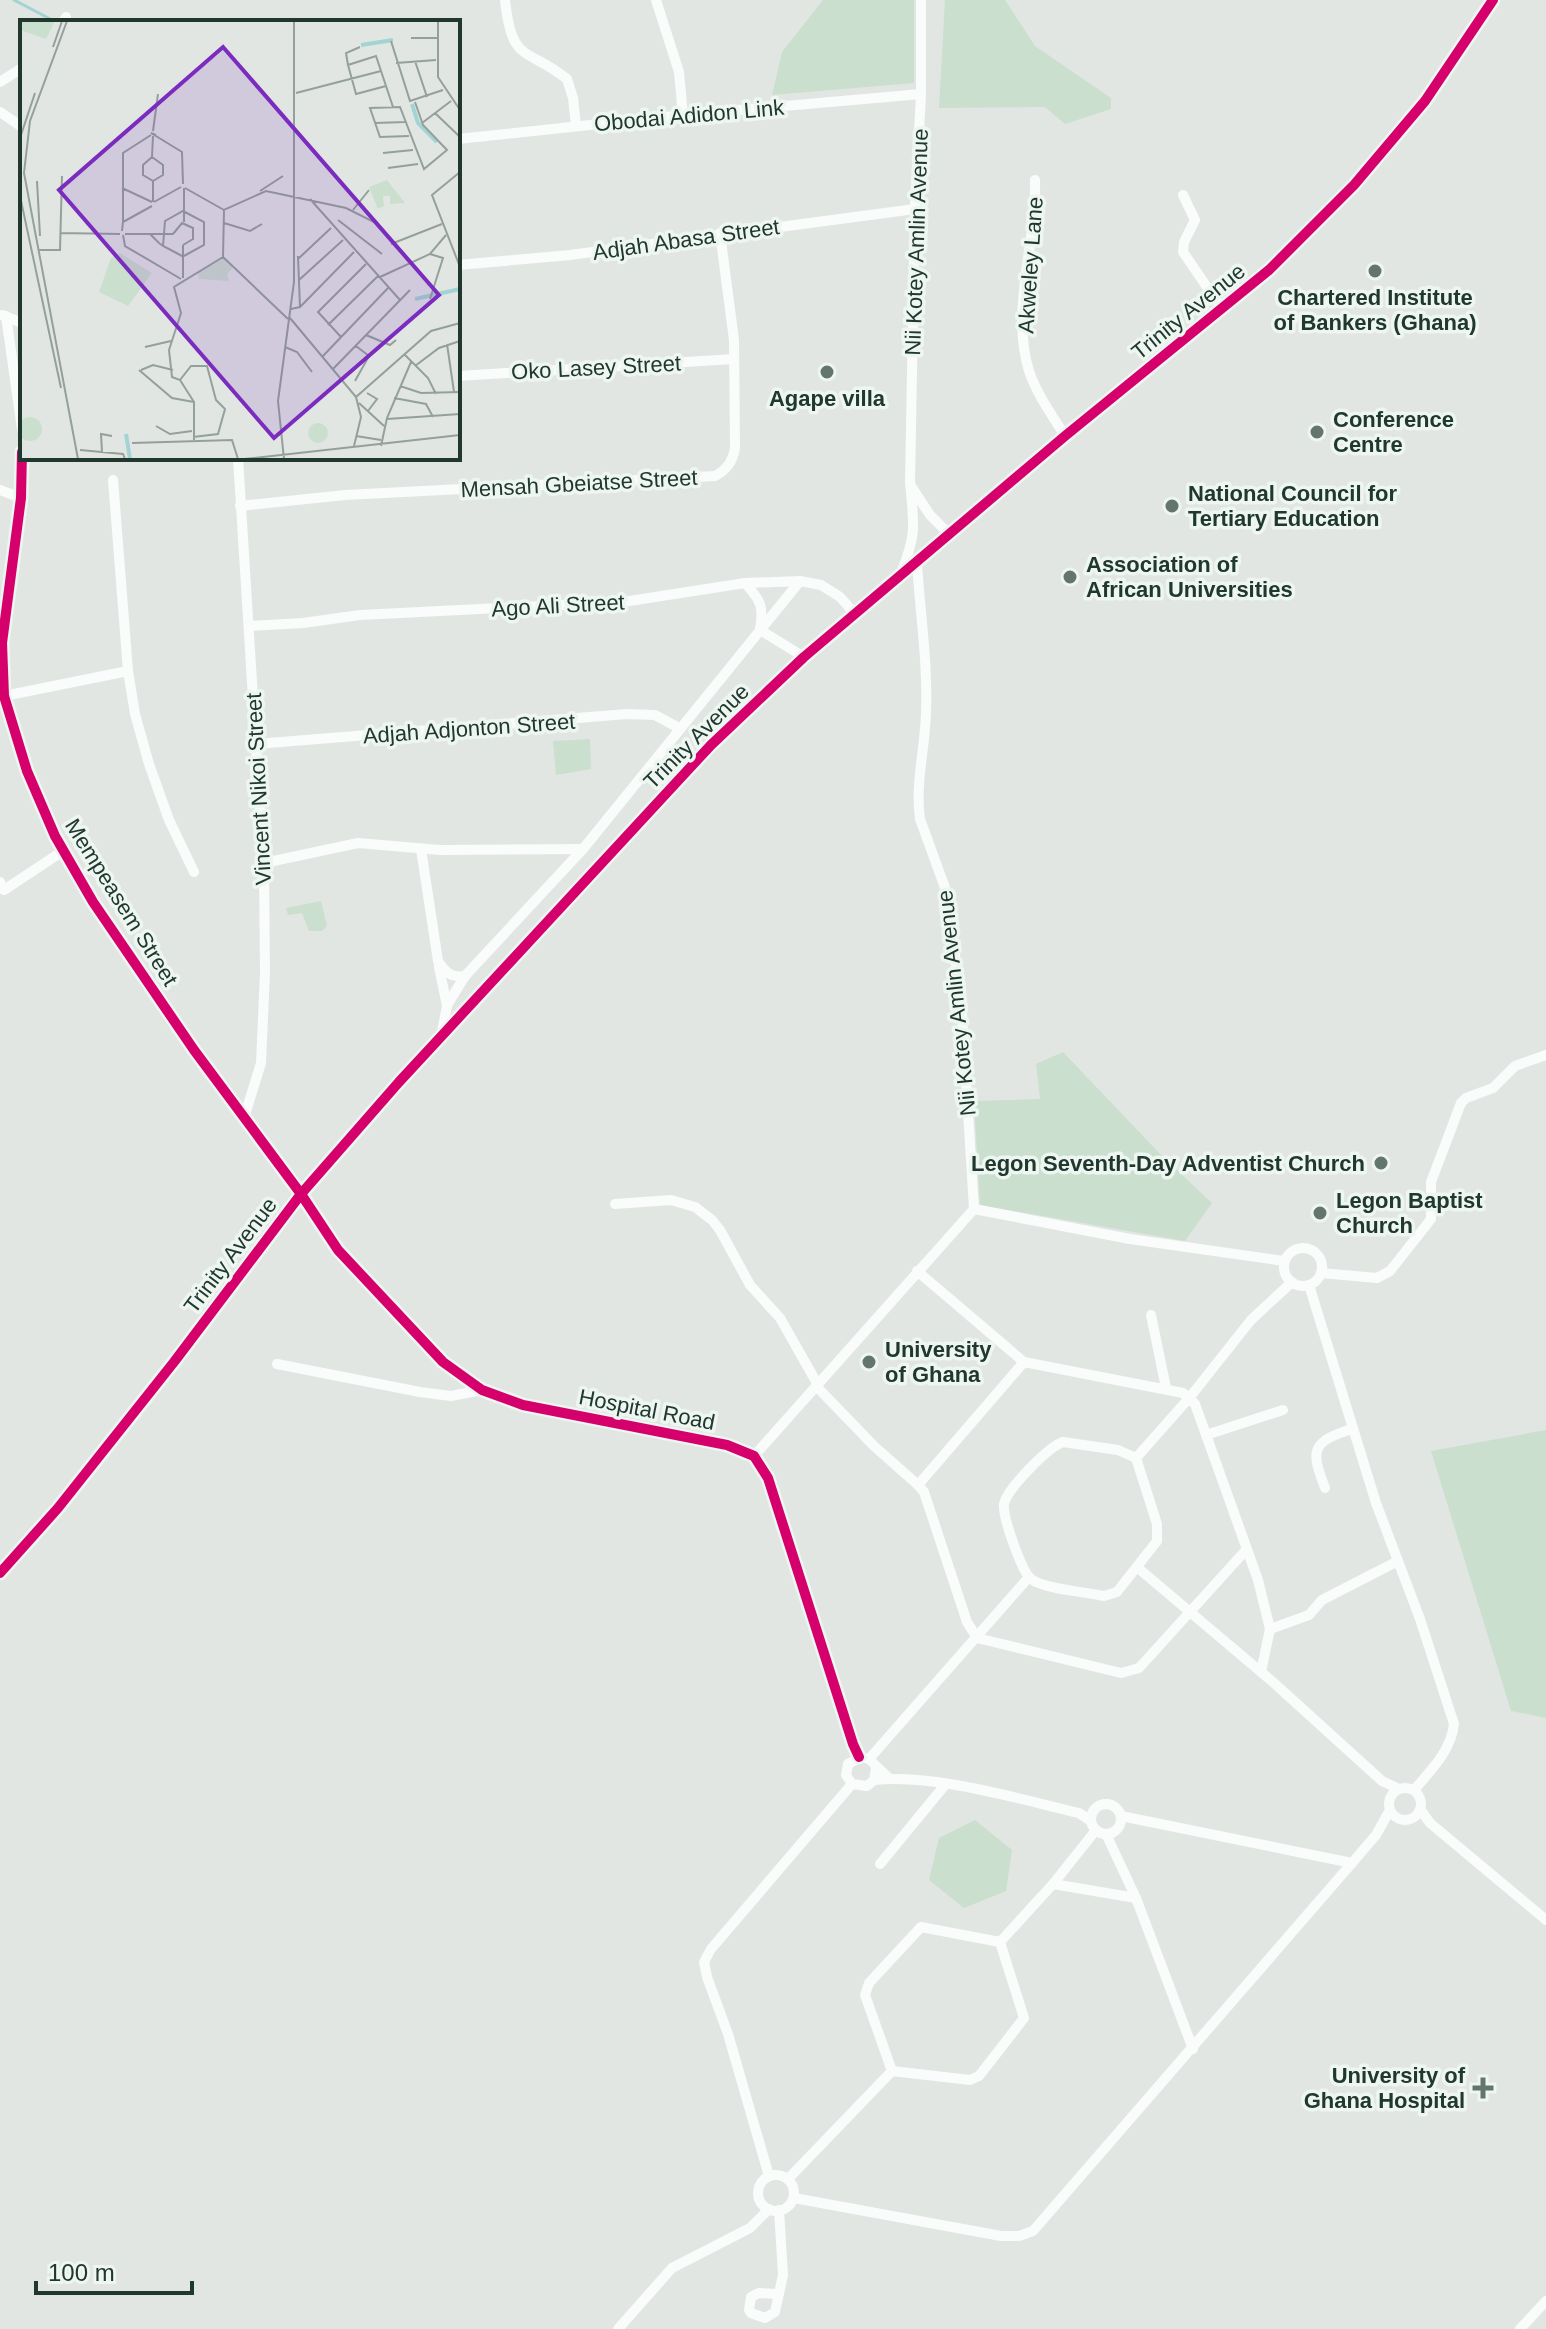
<svg xmlns="http://www.w3.org/2000/svg" width="1546" height="2329" font-family="Helvetica,sans-serif">
	<style>
		.green { fill: #cadfcd }
		.lines { fill: none; stroke-linecap: round; stroke-linejoin: round }
		.stream { stroke: #a2d4d3; stroke-width: 3 }
		.minor { stroke: #fafbfb; stroke-width: 10 }
		.tertiary { stroke: #fafbfb; stroke-width: 12 }
		.cycleway-casing { stroke: #eef6f1; stroke-width: 15 }
		.cycleway { stroke: #d6006c; stroke-width: 10 }
		.poi-dot { fill: #64756d; stroke: #eef6f1; stroke-width: 3 }
		.labels { text-anchor: middle; stroke-width: 7; stroke-linejoin: round; paint-order: stroke }
		.street-label { font-size: 22px; fill: #20382e; stroke: #eef6f1 }
		.poi-label { font-size: 22px; font-weight: bold; fill: #20382e; stroke: #eef6f1; text-anchor: start }
		.inset-river { fill: none; stroke: #a2d4d3; stroke-width: 4 }
		.inset-road { fill: none; stroke: #94a09b; stroke-width: 2 }
		.view { fill: #7b2cbf; fill-opacity: 0.15; stroke: #7b2cbf; stroke-width: 4 }
		.inset-edge { fill: none; stroke: #20382e; stroke-width: 4 }
	</style>
	<rect width="100%" height="100%" fill="#e1e6e3"/>
	<g class="green">
		<polygon points="823,0 914,0 914,83 772,95 782,52"/>
		<polygon points="945,0 1005,0 1035,46 1111,98 1111,109 1065,124 1045,107 939,108"/>
		<polygon points="590,739 591,769 556,775 553,741"/>
		<polygon points="321,901 327,926 322,931 309,931 302,913 288,915 286,908"/>
		<polygon points="1063,1052 1163,1157 1212,1203 1185,1241 980,1205 974,1101 1040,1099 1036,1064"/>
		<polygon points="1546,1430 1546,1718 1511,1711 1431,1451"/>
		<polygon points="975,1820 1012,1850 1006,1891 964,1908 929,1880 939,1838"/>
	</g>
	<g class="lines">
		<polyline class="stream" points="14,0 56,22"/>
		<g class="minor">
			<path d="M505,0C512,64 525,46 567,79L573,98L576,126"/>
			<polyline points="656,0 679,72 683,115"/>
			<polyline points="63,22 66,17"/>
			<polyline points="0,82 22,68"/>
			<polyline points="0,112 22,127"/>
			<polyline points="458,139 683,115 921,94"/>
			<path d="M1035,180C1037,243 1010,309 1029,371C1037,395 1052,415 1065,436"/>
			<polyline points="1183,195 1195,220 1184,242 1183,252 1222,309"/>
			<polyline points="458,265 570,255 915,209"/>
			<polyline points="2,315 22,323"/>
			<polyline points="6,316 22,429"/>
			<polyline points="458,376 734,359"/>
			<polyline points="22,452 21,498 2,643 4,696 27,771 55,836 93,902 194,1050 301,1194 338,1250 443,1362 482,1390 523,1405 727,1445 754,1456 768,1478 853,1744 859,1757"/>
			<polyline points="238,458 264,874 265,972 261,1063 244,1118"/>
			<polyline points="113,480 128,671 135,714 149,764 169,820 194,872"/>
			<polyline points="911,486 930,515 950,535"/>
			<polyline points="0,490 21,498"/>
			<path d="M240,506L345,495L715,476C727,470 733,461 735,448L734,340L720,233"/>
			<path d="M917,563C920,612 928,664 926,713C925,749 915,783 920,819L948,896L962,1014L974,1209"/>
			<path d="M901,573C917,534 914,524 910,483L915,209L921,94V0"/>
			<path d="M745,583C761,601 764,606 760,630L804,657"/>
			<polyline points="249,626 303,623 360,615 623,602 745,583 800,581 821,585 840,597 855,614"/>
			<polyline points="4,696 128,671"/>
			<polyline points="256,744 627,714 655,715 679,728"/>
			<path d="M421,849L438,961C445,972 451,978 465,976L583,849L800,581"/>
			<polyline points="264,863 358,843 440,850 583,849"/>
			<polyline points="0,882 4,890 63,851"/>
			<polyline points="439,967 447,1006 441,1037"/>
			<polyline points="447,1005 465,976"/>
			<polyline points="615,1204 671,1200 695,1207 712,1220 720,1230 750,1285 780,1318 818,1385"/>
			<polyline points="974,1209 1130,1239 1284,1261"/>
			<circle cx="1303" cy="1267" r="19"/>
			<polyline points="917,1271 1024,1362"/>
			<polyline points="1321,1273 1377,1278 1390,1271 1431,1219 1431,1182 1461,1103 1466,1098 1493,1088 1515,1066 1546,1055"/>
			<path d="M1309,1285L1376,1503L1420,1619L1454,1724C1451,1751 1431,1770 1414,1790"/>
			<polyline points="1151,1315 1166,1388"/>
			<polyline points="277,1364 420,1392 451,1396 482,1390"/>
			<polyline points="817,1387 874,1446 918,1485"/>
			<polyline points="1206,1435 1283,1410"/>
			<path d="M1063,1442L1118,1450L1136,1458L1157,1524V1541L1117,1592L1104,1596C1086,1592 1044,1589 1031,1579C1022,1572 1002,1516 1004,1504C1007,1489 1048,1447 1063,1442Z"/>
			<polyline points="754,1456 974,1209"/>
			<polyline points="1136,1458 1190,1397 1251,1320 1292,1282"/>
			<path d="M1325,1488C1311,1451 1310,1442 1352,1429"/>
			<polyline points="1247,1549 1139,1668 1121,1673 977,1638 967,1622 924,1492 918,1485 1024,1362 1183,1393 1195,1404 1258,1580 1270,1629 1261,1672"/>
			<polyline points="1138,1568 1274,1683 1382,1781 1399,1789"/>
			<polyline points="1270,1629 1309,1615 1322,1600 1398,1561"/>
			<polyline points="869,1759 1029,1577"/>
			<polyline points="876,1768 874,1780 867,1786 852,1784 846,1775 848,1764 861,1757 869,1759 890,1779"/>
			<path d="M874,1780C937,1774 1018,1799 1079,1813L1091,1821"/>
			<circle cx="1405" cy="1804" r="16"/>
			<circle cx="1106" cy="1819" r="15"/>
			<polyline points="1420,1809 1430,1823 1546,1920"/>
			<polyline points="1121,1816 1352,1863 1376,1835 1390,1810"/>
			<polyline points="1106,1834 1136,1898 1193,2049"/>
			<polyline points="880,1864 945,1785"/>
			<polyline points="1053,1884 1136,1898"/>
			<polyline points="892,2071 865,1995 869,1983 921,1927 1000,1942"/>
			<circle cx="776" cy="2193" r="18"/>
			<polyline points="769,2176 728,2034 707,1977 704,1962 711,1949 852,1784"/>
			<polyline points="788,2179 892,2071 970,2080 979,2076 1024,2018 1000,1942 1053,1884 1096,1830"/>
			<polyline points="794,2198 1001,2236 1019,2236 1033,2231 1352,1863"/>
			<polyline points="779,2294 759,2293 751,2297 749,2310 751,2313 765,2318 775,2312 783,2275 779,2210"/>
			<polyline points="618,2329 672,2268 750,2228 769,2209"/>
			<polyline points="1520,2329 1546,2301"/>
		</g>
		<polyline class="tertiary" points="0,1573 58,1508 174,1362 301,1194 399,1082 711,745 804,657 1065,436 1269,270 1354,185 1425,101 1493,0"/>
		<g class="cycleway-casing">
			<g id="cycleway">
				<polyline points="22,452 21,498 2,643 4,696 27,771 55,836 93,902 194,1050 301,1194 338,1250 443,1362 482,1390 523,1405 727,1445 754,1456 768,1478 853,1744 859,1757"/>
				<polyline points="0,1573 58,1508 174,1362 301,1194 399,1082 711,745 804,657 1065,436 1269,270 1354,185 1425,101 1493,0"/>
			</g>
		</g>
		<use href="#cycleway" class="cycleway"/>
	</g>
	<g class="poi-dot">
		<circle cx="1375" cy="271" r="8"/>
		<circle cx="827" cy="372" r="8"/>
		<circle cx="1317" cy="432" r="8"/>
		<circle cx="1172" cy="506" r="8"/>
		<circle cx="1070" cy="577" r="8"/>
		<circle cx="1381" cy="1163" r="8"/>
		<circle cx="1320" cy="1213" r="8"/>
		<circle cx="869" cy="1362" r="8"/>
		<path d="M1479 2076h8v8h8v8h-8v8h-8v-8h-8v-8h8z"/>
	</g>
	<g class="labels">
		<g class="street-label">
			<text transform="translate(689 115) rotate(-5)" y="8">Obodai Adidon Link</text>
			<text transform="translate(686 239) rotate(-8)" y="8">Adjah Abasa Street</text>
			<text transform="translate(916 242) rotate(-88)" y="8">Nii Kotey Amlin Avenue</text>
			<text transform="translate(1030 265) rotate(-86)" y="8">Akweley Lane</text>
			<text transform="translate(1188 311) rotate(-39)" y="8">Trinity Avenue</text>
			<text transform="translate(596 367) rotate(-3)" y="8">Oko Lasey Street</text>
			<text transform="translate(579 483) rotate(-3)" y="8">Mensah Gbeiatse Street</text>
			<text transform="translate(558 605) rotate(-3)" y="8">Ago Ali Street</text>
			<text transform="translate(469 728) rotate(-4)" y="8">Adjah Adjonton Street</text>
			<text transform="translate(696 736) rotate(-45)" y="8">Trinity Avenue</text>
			<text transform="translate(258 789) rotate(-93)" y="8">Vincent Nikoi Street</text>
			<text transform="translate(122 902) rotate(58)" y="8">Mempeasem Street</text>
			<text transform="translate(956 1003) rotate(-96)" y="8">Nii Kotey Amlin Avenue</text>
			<text transform="translate(230 1255) rotate(-53)" y="8">Trinity Avenue</text>
			<text transform="translate(647 1409) rotate(11)" y="8">Hospital Road</text>
		</g>
		<g class="poi-label">
			<text x="1375" y="305" text-anchor="middle">Chartered Institute<tspan x="1375" dy="25">of Bankers (Ghana)</tspan></text>
			<text x="827" y="406" text-anchor="middle">Agape villa</text>
			<text x="1333" y="427">Conference<tspan x="1333" dy="25">Centre</tspan></text>
			<text x="1188" y="501">National Council for<tspan x="1188" dy="25">Tertiary Education</tspan></text>
			<text x="1086" y="572">Association of<tspan x="1086" dy="25">African Universities</tspan></text>
			<text x="1365" y="1171" text-anchor="end">Legon Seventh-Day Adventist Church</text>
			<text x="1336" y="1208">Legon Baptist<tspan x="1336" dy="25">Church</tspan></text>
			<text x="885" y="1357">University<tspan x="885" dy="25">of Ghana</tspan></text>
			<text x="1465" y="2083" text-anchor="end">University of<tspan x="1465" dy="25">Ghana Hospital</tspan></text>
		</g>
	</g>
	<g transform="translate(20 20)">
		<rect width="440" height="440" fill="#e1e6e3"/>
		<path d="M0,1H35L26,19L0,10ZM367,160L385,183L370,184V176H363L364,186L358,189L349,167ZM100,233L132,253L108,286L79,272L91,238ZM203,238L213,248L207,254L209,261L179,259L178,253ZM-2 409a12 12 0 1 1 24 0a12 12 0 1 1-24 0ZM288 413a10 10 0 1 1 20 0a10 10 0 1 1-20 0Z" fill="#cadfcd"/>
		<path class="inset-river" d="M341,25L373,20M392,84L398,103L417,122M395,279L440,269M106,414L110,439"/>
		<path class="inset-road" d="M47,1L10,101L4,153L58,439M418,1V57L440,90M391,18H417M371,21L390,81L423,70M33,27L42,1M395,41L407,77M376,43L416,40M328,45L326,33L340,27M366,66L336,74L328,45L356,36L373,87M276,73L361,51M415,93L440,117M355,103L385,102M402,103L431,81M133,111L138,74M136,115L131,113L162,132L163,164M389,116L360,117L350,88L380,87L404,149L427,130L403,105L395,82M0,118L15,73M363,133L393,130M132,137L143,145V155L133,161M368,148L398,144M440,152L412,175L440,247M17,161L20,216M102,168L132,182M165,168L204,190L246,171L326,188L354,202L389,242M240,171L263,156M0,176L41,368M290,179L380,280M133,182V161L123,155V145L132,137L133,116M134,182L161,167M333,190L349,170M318,200L362,234M103,202V133L131,115M164,202V168M204,203L230,211L242,204M102,211L103,202L132,186M40,213L100,214M105,214H153M130,214L139,223L143,226L147,228L162,236H164L184,225V202L163,191L145,201L143,226M153,214L162,203L173,208V219L163,225M103,215L105,226L161,259M371,224L422,204M19,230H40L42,156M410,234L423,238L410,279M278,236L280,287M203,237L268,299M203,237L204,190M278,239L311,208M360,257L410,234L426,215M163,258V225M279,260L323,220M271,289L280,287L334,232M270,298L336,377L341,397L334,426M308,305L358,256M346,315L370,325L376,320M321,317L298,292L346,244M427,324L434,372M125,327L151,321M265,327L277,332L292,352M384,334L408,358L416,374M302,337L369,267M395,346L419,328L440,321M119,350L152,378L174,382M121,350L133,345L153,350M312,350L390,270M160,360L171,346H187L196,380L205,389L198,414L173,417M335,361L349,336L336,326M380,366L401,373L440,372M347,373L357,379L348,391M336,377L411,311L440,303M374,378L406,384L413,397M339,383L364,406M367,399L440,394M136,406L150,414L172,411M336,416L361,420M174,420V382L160,360L152,357L149,330L161,293L154,267L203,237M112,423L212,420L218,439M361,426L367,398L391,342M60,430L103,434L105,439M82,432L81,414L92,416M224,439L440,415M264,439L258,381L274,262V1"/>
		<path class="view" d="M203,27L419,275L254,418L39,170Z"/>
		<rect width="440" height="440" class="inset-edge"/>
	</g>
	<path d="M36 2281v12h156v-12" fill="none" stroke="#20382e" stroke-width="4"/>
	<text x="48" y="2281" font-size="24" fill="#20382e" stroke="#eef6f1" stroke-width="6" paint-order="stroke">100 m</text>
</svg>
